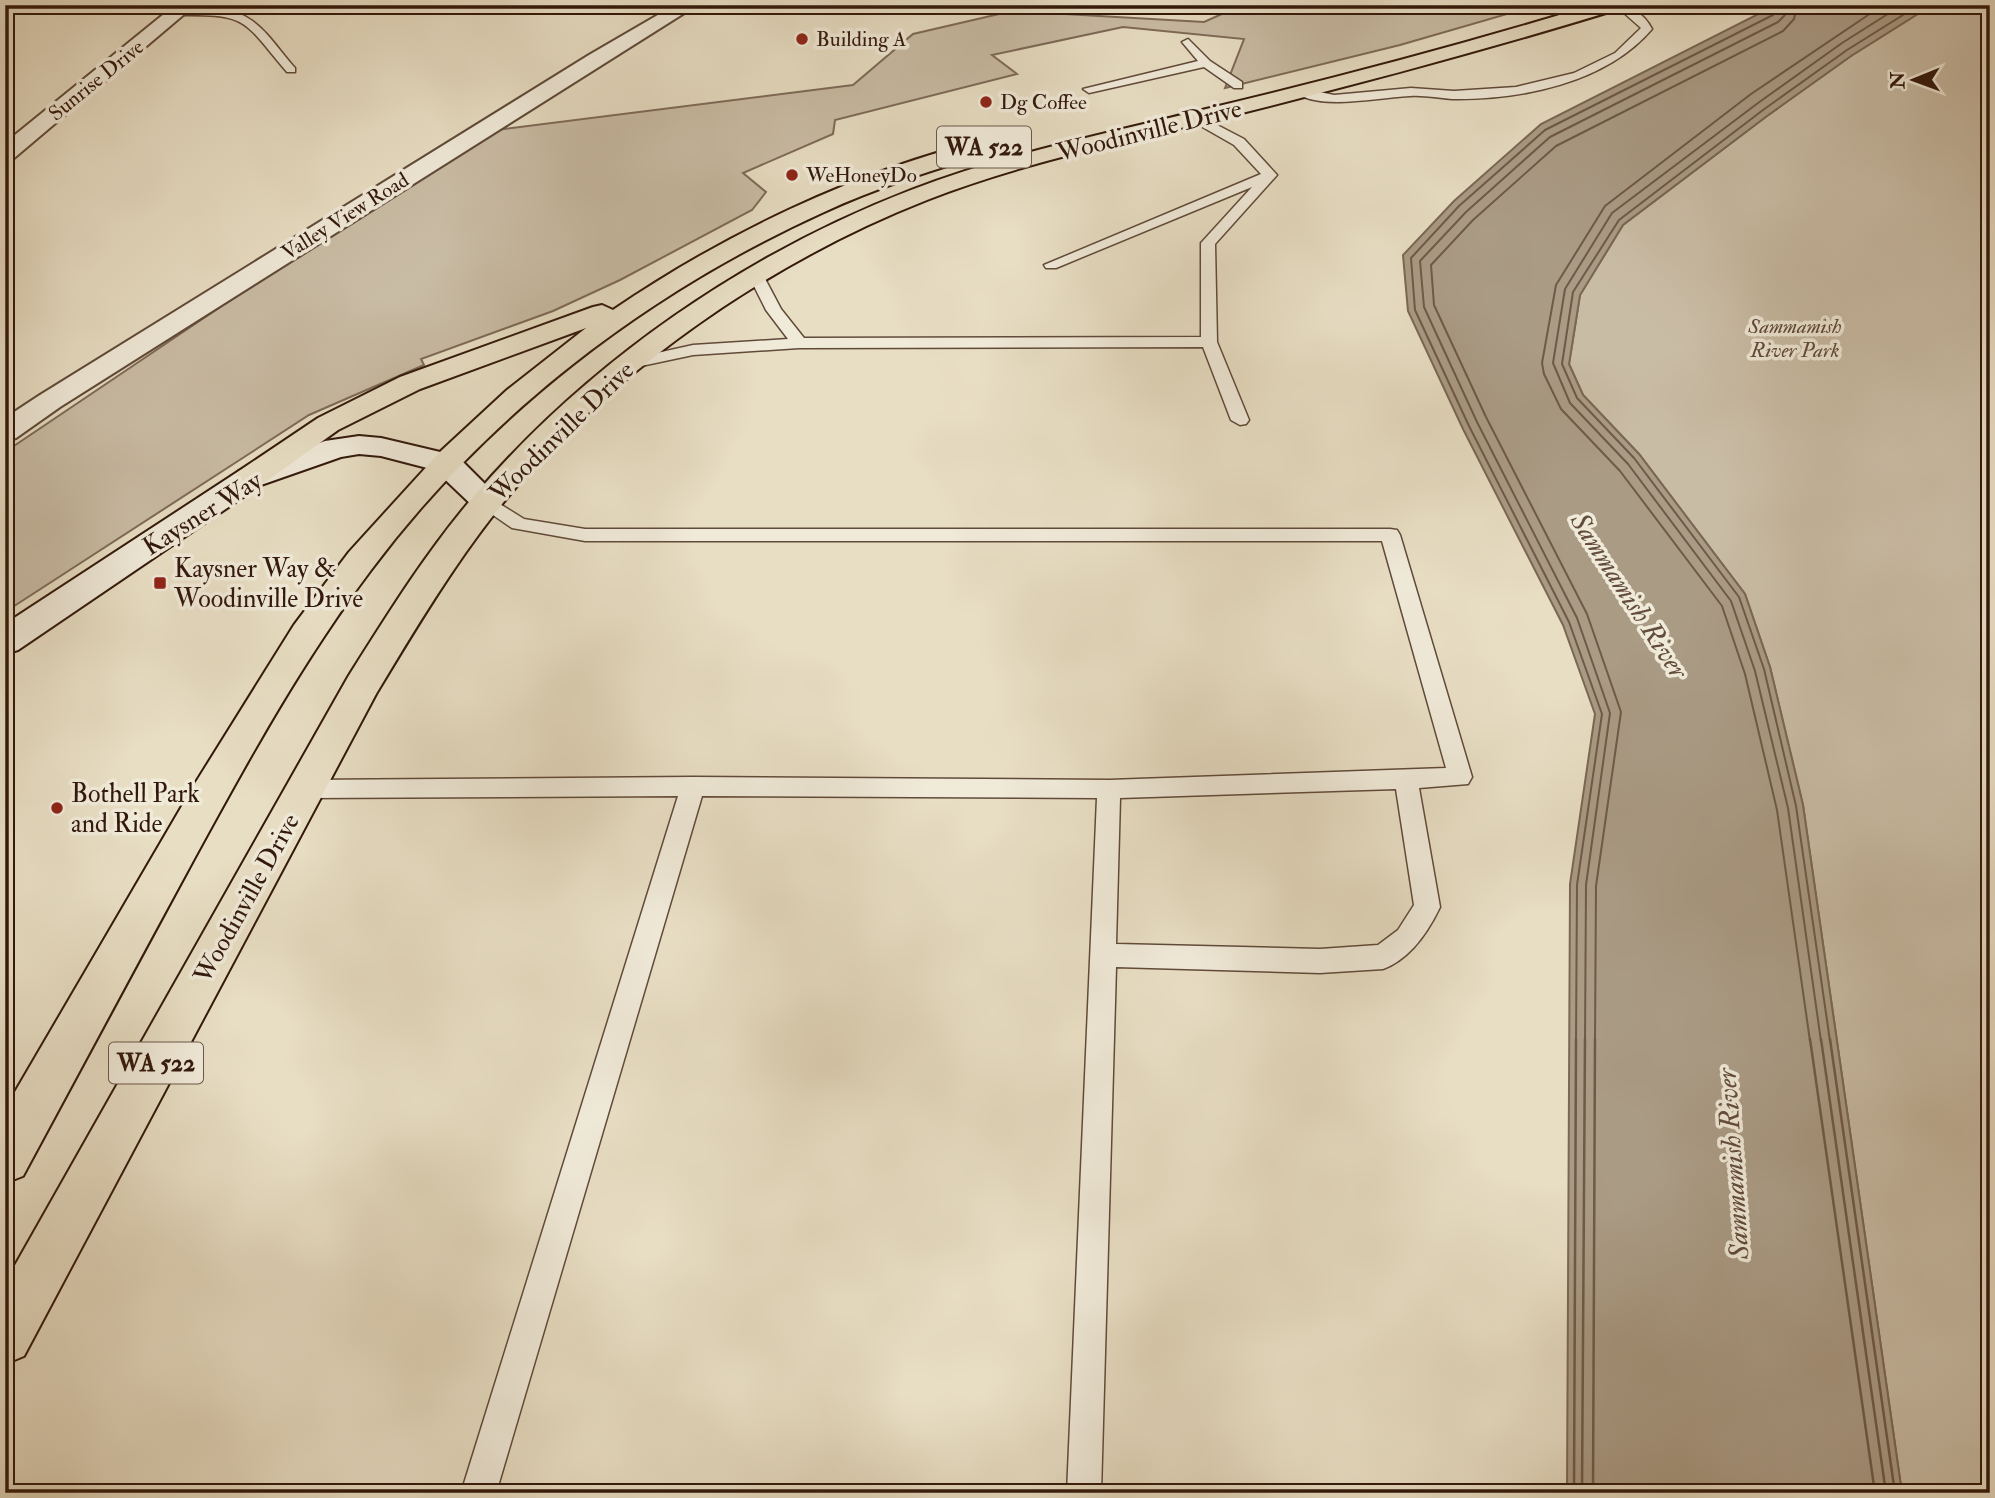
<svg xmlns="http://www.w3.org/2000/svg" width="1995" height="1498" font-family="'IM FELL Double Pica',serif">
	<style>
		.green { fill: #c9bca5; stroke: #7e6a58; stroke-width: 2 }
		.water { fill: #aa9b85; stroke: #7a6754; stroke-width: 2 }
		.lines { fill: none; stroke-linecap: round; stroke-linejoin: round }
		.shore-far1 { stroke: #6e5a48; stroke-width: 2 }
		.shore { stroke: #6e5a48; stroke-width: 2.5 }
		.service-casing { stroke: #604a39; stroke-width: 3 }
		.minor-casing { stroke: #604a39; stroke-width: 4 }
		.secondary-casing { stroke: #32180b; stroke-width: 4 }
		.primary-casing { stroke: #32180b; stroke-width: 4 }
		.service { fill: #f0ead9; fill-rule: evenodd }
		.minor { fill: #f0ead9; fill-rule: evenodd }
		.secondary { fill: #f0ead9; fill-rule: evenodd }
		.primary { fill: #e8dec4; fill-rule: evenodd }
		.poi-dot { fill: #8f2418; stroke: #f0ead9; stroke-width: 2.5 }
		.labels { text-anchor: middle; stroke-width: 7; stroke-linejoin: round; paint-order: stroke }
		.far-poi-label { font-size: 21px; fill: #32180b; stroke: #f0ead9; text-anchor: start }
		.far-street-label { font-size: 21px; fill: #32180b; stroke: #f0ead9 }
		.far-park-label { font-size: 21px; font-style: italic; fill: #5f4939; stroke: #f0ead9 }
		.shield { fill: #f0ead9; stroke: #6b5749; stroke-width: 2 }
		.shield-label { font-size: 24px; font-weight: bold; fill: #32180b }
		.street-label { font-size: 26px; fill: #32180b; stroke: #f0ead9 }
		.poi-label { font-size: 26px; fill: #32180b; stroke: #f0ead9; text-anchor: start }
		.water-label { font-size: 28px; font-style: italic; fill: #624c3c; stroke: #f0ead9 }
	</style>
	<rect width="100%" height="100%" fill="#e8dec4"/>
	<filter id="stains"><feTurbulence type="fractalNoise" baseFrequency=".00286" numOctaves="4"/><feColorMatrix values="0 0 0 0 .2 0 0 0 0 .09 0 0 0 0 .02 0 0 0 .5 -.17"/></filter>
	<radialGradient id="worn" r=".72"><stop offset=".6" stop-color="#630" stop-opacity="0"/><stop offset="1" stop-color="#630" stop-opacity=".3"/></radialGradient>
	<g class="green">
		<polygon points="1242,5 1538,5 1400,45 1225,88 1244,39 1123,27 992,55 1017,74 835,120 833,134 743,173 766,192 752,210 620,280 553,311 421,359 424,365 309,415 5,612 5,452 480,132 853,85 913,34 1012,11 1204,22"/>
		<polygon points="1932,5 1990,5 1990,1493 1902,1493 1803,805 1770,667 1745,594 1639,454 1583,395 1569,364 1580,295 1623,225 1767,116 1851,56"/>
	</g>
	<polygon class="water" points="1776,5 1932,5 1851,56 1767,116 1623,225 1580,295 1569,364 1583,395 1639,454 1745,594 1770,667 1803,805 1902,1493 1567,1493 1570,884 1595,714 1563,625 1463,429 1408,311 1403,255 1454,201 1541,124"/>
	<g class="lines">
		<g class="shore-far1">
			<polyline points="1576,1041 1577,885 1602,714 1569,622 1469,426 1415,310 1411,258 1459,206 1545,130 1773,15 1777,5"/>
			<polyline points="1585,1041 1586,885 1610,713 1577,618 1477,422 1424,307 1420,261 1466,212 1550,137 1778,22 1785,15 1786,5"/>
			<polyline points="1595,1041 1596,886 1621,712 1587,614 1486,417 1434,305 1431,265 1473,220 1556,146 1783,31 1794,19 1797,5"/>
			<polyline points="1810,1041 1777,810 1745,674 1722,606 1620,471 1561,409 1544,374 1542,363 1556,285 1605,206 1751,94 1883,5"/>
			<polyline points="1821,1041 1788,808 1755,671 1731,601 1628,464 1570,403 1553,363 1565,289 1612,213 1758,103 1842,43 1902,5"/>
			<polyline points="1830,1041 1796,806 1764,669 1739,597 1634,458 1577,398 1562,364 1573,292 1619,220 1763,110 1847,50 1919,5"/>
		</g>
		<g class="shore">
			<polyline points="1810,1039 1875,1493"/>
			<polyline points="1821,1039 1886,1493"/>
			<polyline points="1830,1039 1895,1493"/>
			<polyline points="1574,1493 1576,1039"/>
			<polyline points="1582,1493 1585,1039"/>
			<polyline points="1593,1493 1595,1039"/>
		</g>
		<g class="service-casing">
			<g id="service">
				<path d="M1615,5C1631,5 1645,15 1652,29C1606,83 1521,100 1452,99C1438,98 1424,95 1410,96C1380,97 1319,111 1295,92L1301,88L1334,95L1411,88L1454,91L1516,87L1574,73L1615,53L1641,28Z"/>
				<path d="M208,8C255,8 267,36 295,68V72H287C242,20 250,14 178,15L173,12L178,9Z"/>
				<polygon points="1188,39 1210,61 1242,82 1242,88 1234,88 1204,67 1089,93 1083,89 1198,61 1182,42"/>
				<polygon points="1196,114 1244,139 1277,175 1215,244 1217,342 1249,420 1246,424 1240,425 1231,420 1203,347 799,348 693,355 627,369 619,364 621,361 693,345 788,339 766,310 749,276 757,271 762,273 781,309 804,338 1201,337 1201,243 1252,187 1056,268 1046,268 1044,265 1261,174 1234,145 1192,121 1190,118"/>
				<path d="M487,496L524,519L585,529H1390L1397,530L1400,535L1472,777L1468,784L1419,788L1440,907C1428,932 1410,959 1383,969L1320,973L1116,967L1101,1493H1067L1097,798L702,796L496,1493H461L678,796L306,798L298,796L294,789L298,782L306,780L693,777L1109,780L1446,768L1382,541H585L512,528L480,506L478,502L480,498ZM1396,789L1414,905L1398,930L1378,945L1320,949L1116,944L1120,798Z"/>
			</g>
		</g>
		<g class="minor-casing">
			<g id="minor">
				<polygon points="175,5 195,5 13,159 5,161 5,143"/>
				<polygon points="675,5 697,5 60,407 16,438 5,441 5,418 40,395 589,55"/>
			</g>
		</g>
		<g class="secondary-casing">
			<polygon id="secondary" points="359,436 381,438 457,456 503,502 498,509 487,512 476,509 435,470 381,456 359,454 341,457 261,485 18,650 5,654 5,624 239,471 325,441"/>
		</g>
		<g class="primary-casing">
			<g id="primary">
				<path d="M1593,5H1622L1619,9C1489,49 1358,84 1226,117C1126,142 1023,162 927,200C785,256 653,344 547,453C478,524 427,609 376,694L24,1356L5,1364V1283L348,677C387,615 426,552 474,496C590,361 745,254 911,190C1005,154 1104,134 1202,110C1333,79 1464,44 1593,5Z"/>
				<path d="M987,139L995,141L998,146L995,151C936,169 877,187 822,213C646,293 487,415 371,570C303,660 248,760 194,859C137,964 80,1070 23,1176L5,1183V1109L196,782L294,625L349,552L441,451L507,390L586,328L420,389L338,430L261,485L250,488L239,485L234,478L239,471L318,418L400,377L593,307L602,305L613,310C726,233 854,172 987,139Z"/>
			</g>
		</g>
		<use href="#service" class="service"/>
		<use href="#minor" class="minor"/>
		<use href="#secondary" class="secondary"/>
		<use href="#primary" class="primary"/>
	</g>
	<g class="poi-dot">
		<circle cx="802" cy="39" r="7"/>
		<circle cx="986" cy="102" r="7"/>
		<circle cx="792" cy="175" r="7"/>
		<rect x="153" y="576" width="14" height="14" rx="3.5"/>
		<circle cx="57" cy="808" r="7"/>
	</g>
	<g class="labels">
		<g class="far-poi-label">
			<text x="816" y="46">Building A</text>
			<text x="1000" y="109">Dg Coffee</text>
			<text x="806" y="182">WeHoneyDo</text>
		</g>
		<g class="far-street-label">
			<text transform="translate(96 80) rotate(-39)" y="7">Sunrise Drive</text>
			<text transform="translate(345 216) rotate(-32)" y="7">Valley View Road</text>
		</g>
		<g class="far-park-label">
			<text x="1795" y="333">Sammamish<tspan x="1795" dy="24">River Park</tspan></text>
		</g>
		<g class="shield">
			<rect x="937" y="126.5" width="94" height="41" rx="5"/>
			<rect x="109" y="1042.5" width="94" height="41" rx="5"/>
		</g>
		<g class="shield-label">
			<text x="984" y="155">WA 522</text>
			<text x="156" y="1071">WA 522</text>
		</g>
		<g class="street-label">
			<text transform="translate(1149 130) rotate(-14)" y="9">Woodinville Drive</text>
			<text transform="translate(561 431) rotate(-44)" y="9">Woodinville Drive</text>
			<text transform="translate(202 513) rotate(-32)" y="9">Kaysner Way</text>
			<text transform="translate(246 898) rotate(-61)" y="9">Woodinville Drive</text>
		</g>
		<g class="poi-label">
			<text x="174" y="577">Kaysner Way &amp;<tspan x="174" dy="30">Woodinville Drive</tspan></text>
			<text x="71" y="802">Bothell Park<tspan x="71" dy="30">and Ride</tspan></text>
		</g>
		<g class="water-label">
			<text transform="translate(1630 595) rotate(57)" y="10">Sammamish River</text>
			<text transform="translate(1732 1164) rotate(-94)" y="10">Sammamish River</text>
		</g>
	</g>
	<rect width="1995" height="1498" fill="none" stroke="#e8dec4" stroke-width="28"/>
	<rect x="7" y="7" width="1981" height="1484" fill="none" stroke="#32180b" stroke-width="3.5"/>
	<rect x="14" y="14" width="1967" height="1470" fill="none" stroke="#32180b" stroke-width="2"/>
	<g transform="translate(1914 80) rotate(269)" stroke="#f0ead9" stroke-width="5" paint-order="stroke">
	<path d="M0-5L12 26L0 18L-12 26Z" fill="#32180b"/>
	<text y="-10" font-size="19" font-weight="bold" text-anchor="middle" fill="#32180b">N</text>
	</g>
	<rect width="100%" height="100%" filter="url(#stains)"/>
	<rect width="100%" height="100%" fill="url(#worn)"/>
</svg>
